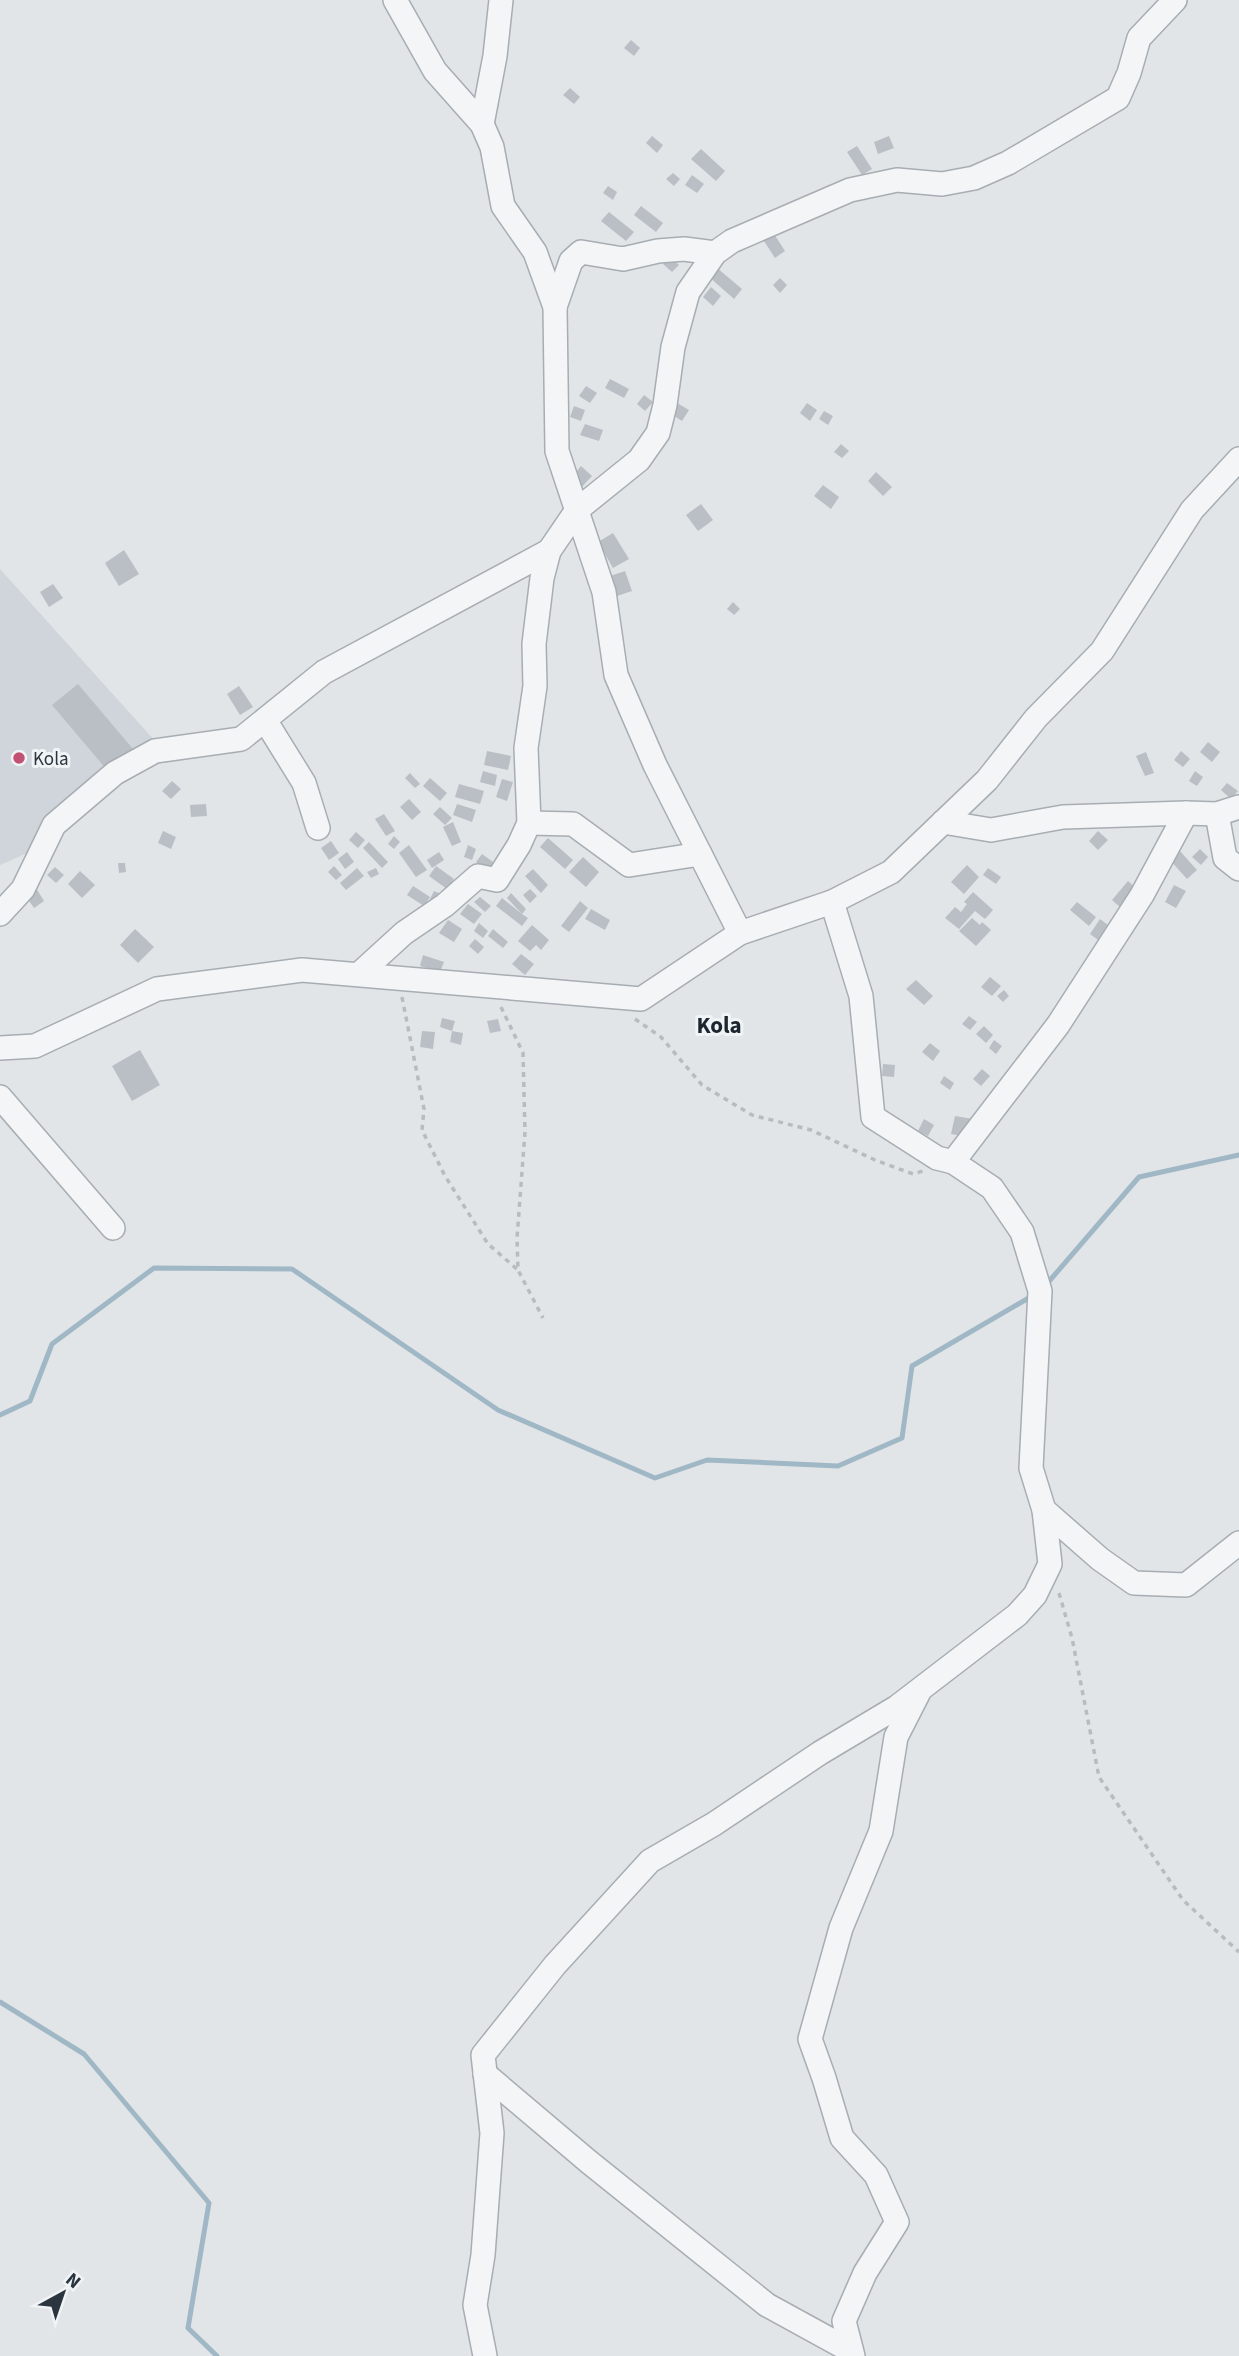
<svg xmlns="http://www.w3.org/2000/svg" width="1239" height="2356" font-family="'Source Sans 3',sans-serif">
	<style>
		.built { fill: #cfd5da }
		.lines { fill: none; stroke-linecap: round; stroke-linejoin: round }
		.stream { stroke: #a0b8c5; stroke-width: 5 }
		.building { fill: #b9bfc5 }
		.minor-casing { stroke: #a7adb2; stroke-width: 26 }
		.path { stroke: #b8bbc0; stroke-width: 3.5; stroke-dasharray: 5 5; stroke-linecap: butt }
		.minor { stroke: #f4f5f7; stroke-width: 23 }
		.poi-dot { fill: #c15274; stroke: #f1f4f6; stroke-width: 2.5 }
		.labels { text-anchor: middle; stroke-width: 6; stroke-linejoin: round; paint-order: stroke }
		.poi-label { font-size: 19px; fill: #2b353f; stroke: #f1f4f6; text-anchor: start }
		.quarter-label { font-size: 23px; font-weight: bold; fill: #1d262f; stroke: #f1f4f6 }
	</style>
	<rect width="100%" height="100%" fill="#e1e5e8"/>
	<polygon class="built" points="0,569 155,741 25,854 0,865"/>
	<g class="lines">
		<g class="stream">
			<polyline points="1045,1286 1139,1177 1239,1155"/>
			<polyline points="0,1415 30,1401 52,1344 154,1268 292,1269 498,1410 655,1478 707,1460 838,1466 902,1438 912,1366 1032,1296"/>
			<polyline points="0,2002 84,2054 209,2203 188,2328 217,2356"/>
		</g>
	</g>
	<g class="building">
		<polygon points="631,40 640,48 634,56 624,48"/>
		<polygon points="570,88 580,97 574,104 563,95"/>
		<polygon points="652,136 663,145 657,153 646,143"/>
		<polygon points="889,136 894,148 878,154 874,142"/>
		<polygon points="857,146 872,169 862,175 847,152"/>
		<polygon points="701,149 725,171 716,181 691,159"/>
		<polygon points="673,173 680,179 674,186 666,179"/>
		<polygon points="692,175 704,184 697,193 685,185"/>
		<polygon points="608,186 617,192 613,200 603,193"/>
		<polygon points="641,206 663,223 656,232 634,215"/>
		<polygon points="609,212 634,232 626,241 601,221"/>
		<polygon points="772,231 785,251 775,258 762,238"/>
		<polygon points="670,257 679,265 672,272 663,264"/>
		<polygon points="716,267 742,289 734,299 708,276"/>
		<polygon points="780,278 787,285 780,293 773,285"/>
		<polygon points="711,287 721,296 713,306 703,297"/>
		<polygon points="610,379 629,389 624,398 605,388"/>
		<polygon points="586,386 597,393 590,403 579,396"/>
		<polygon points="644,395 653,402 645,411 637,404"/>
		<polygon points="677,403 689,410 682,421 671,414"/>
		<polygon points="807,403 817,410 810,421 800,413"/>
		<polygon points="574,406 585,410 581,421 570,417"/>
		<polygon points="824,411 833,416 828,425 819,419"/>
		<polygon points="585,424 603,430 599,441 580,435"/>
		<polygon points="841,444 849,451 842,458 834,452"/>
		<polygon points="581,466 592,476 581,488 571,478"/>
		<polygon points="876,472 892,487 883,496 868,481"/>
		<polygon points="823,485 839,497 831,509 814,496"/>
		<polygon points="701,504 713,520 698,531 686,515"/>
		<polygon points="613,533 629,559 613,568 598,542"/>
		<polygon points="124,550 139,574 119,586 105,563"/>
		<polygon points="625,571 632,591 614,597 607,577"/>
		<polygon points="53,584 63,598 49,607 40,592"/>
		<polygon points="733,602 740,609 734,615 727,609"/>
		<polygon points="78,684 133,749 107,770 52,705"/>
		<polygon points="239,686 253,707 240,715 227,694"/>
		<polygon points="1208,742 1220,752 1212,762 1200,752"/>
		<polygon points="487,751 511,756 508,770 484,765"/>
		<polygon points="1181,751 1190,759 1183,767 1174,760"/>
		<polygon points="1146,752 1154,773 1145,776 1136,756"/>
		<polygon points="483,771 497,775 495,786 480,782"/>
		<polygon points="1195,771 1203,777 1197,786 1189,781"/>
		<polygon points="410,773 420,784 415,788 405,778"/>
		<polygon points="430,778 447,793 440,801 423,786"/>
		<polygon points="502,779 513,782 507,801 496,797"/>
		<polygon points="172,781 181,789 171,799 162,791"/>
		<polygon points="1227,783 1238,791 1231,799 1221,790"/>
		<polygon points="459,784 484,791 480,804 455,797"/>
		<polygon points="409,799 421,812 412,820 400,807"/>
		<polygon points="206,804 207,816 191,817 190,805"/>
		<polygon points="457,804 476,810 472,822 453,815"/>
		<polygon points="440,807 452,818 445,825 433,814"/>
		<polygon points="384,814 395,831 386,836 375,819"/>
		<polygon points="453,822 461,842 452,846 443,827"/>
		<polygon points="163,831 176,837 171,849 158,843"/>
		<polygon points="1098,831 1108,840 1098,850 1089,841"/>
		<polygon points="356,832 365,840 358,848 349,840"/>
		<polygon points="394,836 400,842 394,849 388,844"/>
		<polygon points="548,838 573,860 565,869 540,847"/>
		<polygon points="331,841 339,853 329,860 321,848"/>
		<polygon points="369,842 388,862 382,868 363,848"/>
		<polygon points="409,845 427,870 416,877 399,853"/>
		<polygon points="468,845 476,849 472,860 464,857"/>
		<polygon points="1200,849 1208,857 1201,865 1192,857"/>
		<polygon points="1180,851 1197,870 1187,879 1170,860"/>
		<polygon points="347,852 354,862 345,869 338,859"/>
		<polygon points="439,852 444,860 432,868 427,860"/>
		<polygon points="482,854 500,867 493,876 476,862"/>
		<polygon points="583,857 599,872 586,887 569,872"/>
		<polygon points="118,863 125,863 126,872 119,873"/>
		<polygon points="967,865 979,877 964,894 951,882"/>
		<polygon points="334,866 342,875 336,880 328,872"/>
		<polygon points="436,866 454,879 447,889 429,876"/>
		<polygon points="55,867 64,875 56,883 47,875"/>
		<polygon points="357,868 364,876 346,890 340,883"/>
		<polygon points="376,868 379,874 371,878 367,872"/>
		<polygon points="988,868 1001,877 996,884 983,875"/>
		<polygon points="533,869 548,885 541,893 525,876"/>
		<polygon points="80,871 95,885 82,898 68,884"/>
		<polygon points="1128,881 1137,889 1121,908 1112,900"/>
		<polygon points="1174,885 1186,891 1176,908 1165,902"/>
		<polygon points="413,886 430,897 424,906 407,895"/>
		<polygon points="36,888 44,901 34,908 25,895"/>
		<polygon points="530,889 537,896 530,903 523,895"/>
		<polygon points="434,891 443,895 439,904 430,899"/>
		<polygon points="973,892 993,910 985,919 975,911 959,929 945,918 955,907 961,912 967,904 964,902"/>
		<polygon points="511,893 526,909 522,914 528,918 522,926 496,906 502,898 522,914 507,898"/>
		<polygon points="480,897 491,906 485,912 474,902"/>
		<polygon points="580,901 588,908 569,932 561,926"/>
		<polygon points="1077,902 1096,917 1089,926 1070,910"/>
		<polygon points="468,904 482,914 474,924 460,914"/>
		<polygon points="591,909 610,920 605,930 585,919"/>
		<polygon points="972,918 980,925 982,922 991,930 976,946 959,931"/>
		<polygon points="1100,919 1112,928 1101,942 1090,934"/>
		<polygon points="448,920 462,929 454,942 439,933"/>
		<polygon points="479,923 488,931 483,938 474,931"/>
		<polygon points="532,925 549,940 541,950 536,945 530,951 518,941"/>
		<polygon points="135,929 154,947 138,963 120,945"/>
		<polygon points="493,929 508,942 503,948 488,936"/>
		<polygon points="475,939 484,947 478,954 469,946"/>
		<polygon points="521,954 534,964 525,975 512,964"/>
		<polygon points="423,955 444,962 440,972 420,966"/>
		<polygon points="990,977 1001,986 992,996 981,987"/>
		<polygon points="916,980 933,996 924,1005 906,989"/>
		<polygon points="1004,990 1009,996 1003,1002 997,996"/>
		<polygon points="969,1016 977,1022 970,1030 962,1024"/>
		<polygon points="442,1018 455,1021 452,1031 440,1027"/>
		<polygon points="498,1019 501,1031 490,1033 487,1021"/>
		<polygon points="984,1026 993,1035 986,1043 976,1034"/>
		<polygon points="422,1031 435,1032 433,1049 420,1047"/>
		<polygon points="452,1031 463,1033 461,1045 450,1042"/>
		<polygon points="994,1040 1002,1046 996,1054 989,1048"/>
		<polygon points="930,1043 940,1051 933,1061 922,1052"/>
		<polygon points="140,1050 160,1085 132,1101 112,1066"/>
		<polygon points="883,1064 895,1065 894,1077 882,1076"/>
		<polygon points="982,1069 990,1076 981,1086 973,1079"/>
		<polygon points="944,1076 954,1083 950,1090 940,1083"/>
		<polygon points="955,1116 973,1119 969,1137 951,1134"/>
		<polygon points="924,1119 934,1125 928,1136 918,1131"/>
	</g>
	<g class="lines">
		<g class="minor-casing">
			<g id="minor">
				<polyline points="395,0 435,71 482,124 492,147 503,206 535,252 555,307 557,451 604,592 616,675 655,765 740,933"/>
				<polyline points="482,124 495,56 501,0"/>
				<polyline points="555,307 571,261 581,252 623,259 658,251 684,249 715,253"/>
				<polyline points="265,720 304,783 318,828"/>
				<polyline points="1217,814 1225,858 1239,869"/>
				<polyline points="943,822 991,830 1063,817 1186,813 1217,814 1239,807"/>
				<polyline points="529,823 526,748 535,686 534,644 542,578 549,551 577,510 639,460 658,433 665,405 673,347 688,292 715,253 732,241 850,190 897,180 942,184 974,178 1008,163 1118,98 1129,73 1139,38 1175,0"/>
				<polyline points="832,902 861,996 873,1117 937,1158 953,1162 992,1188 1022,1232 1040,1291 1031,1468 1044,1510 1100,1559 1134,1583 1186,1585 1239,1543"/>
				<polyline points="0,914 23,889 54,825 115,773 155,751 241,739 324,672 549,551"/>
				<polyline points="359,974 404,933 445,905 478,876 497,880 519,845 529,823 573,824 629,865 700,854"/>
				<polyline points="0,1048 35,1046 157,989 302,970 641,999 740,933 832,902 891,872 987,780 1036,718 1102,651 1192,510 1239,459"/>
				<polyline points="0,1097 113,1228"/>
				<polyline points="953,1162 1058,1025 1142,895 1186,813"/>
				<polyline points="485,2074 589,2162 767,2305 851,2351"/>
				<polyline points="485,2356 475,2305 483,2255 492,2133 483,2055 555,1965 650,1861 714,1824 820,1753 897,1707 1017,1615 1035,1595 1050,1564 1044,1510"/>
				<polyline points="853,2356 844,2321 865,2273 897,2222 876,2175 842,2138 824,2078 810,2039 841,1928 881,1831 896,1737 918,1694"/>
			</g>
		</g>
		<g class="path">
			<polyline points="402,997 424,1109 422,1130 445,1176 488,1244 518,1270"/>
			<polyline points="501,1007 523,1053 525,1132 517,1238 518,1270 543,1318"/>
			<polyline points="635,1019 661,1037 702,1085 752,1115 811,1130 875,1160 913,1174 923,1171"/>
			<polyline points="1059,1593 1072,1638 1099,1777 1183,1900 1239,1952"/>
		</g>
		<use href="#minor" class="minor"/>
	</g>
	<circle class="poi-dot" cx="19" cy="758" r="7"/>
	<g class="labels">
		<g class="poi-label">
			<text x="33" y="765">Kola</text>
		</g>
		<g class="quarter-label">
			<text x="719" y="1033">Kola</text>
		</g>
	</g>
	<g transform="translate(63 2293) rotate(40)" stroke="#f1f4f6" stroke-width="5" paint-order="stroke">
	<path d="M0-5L12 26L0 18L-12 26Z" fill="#2b353f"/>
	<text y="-10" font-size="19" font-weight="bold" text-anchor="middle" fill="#2b353f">N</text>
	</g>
</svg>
